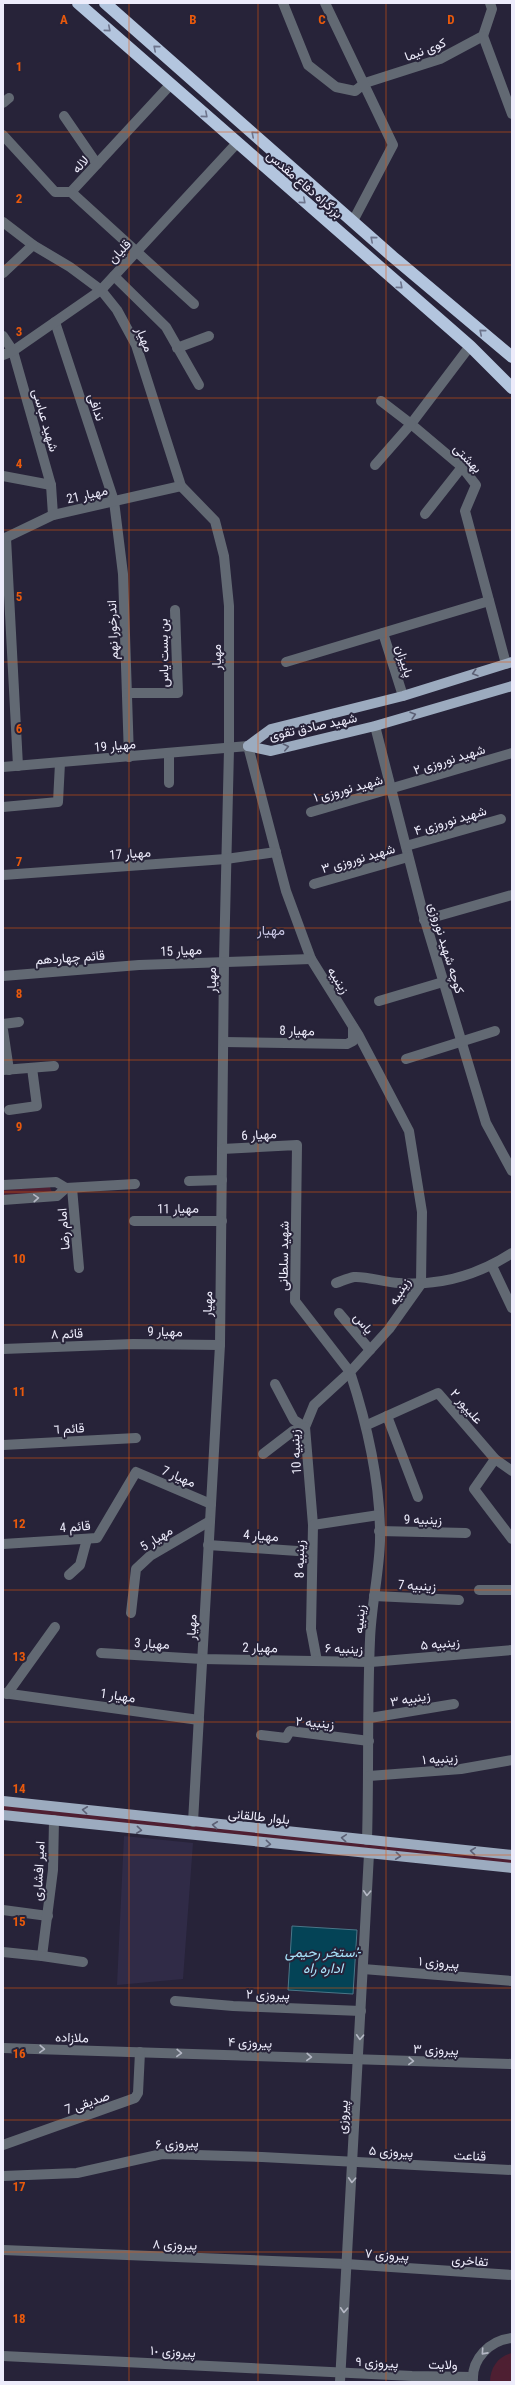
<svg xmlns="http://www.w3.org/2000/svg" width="515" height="2385" font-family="'Roboto Condensed',Vazirmatn,sans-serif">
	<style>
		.built { fill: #302b47 }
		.green { fill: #4e1f32 }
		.water { fill: #044356; stroke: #4a7688 }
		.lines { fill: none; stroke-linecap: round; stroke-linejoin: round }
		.minor { stroke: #626973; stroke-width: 10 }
		.major { stroke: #9cabbf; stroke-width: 10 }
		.highway { stroke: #b3c5de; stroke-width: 12 }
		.oneway { stroke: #6d748c }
		.oneway2 { stroke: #5c6075 }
		.oneway3 { stroke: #b5b8c5 }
		.grid { fill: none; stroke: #e8590c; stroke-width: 1; stroke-opacity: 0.55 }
		.labels { text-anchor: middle; stroke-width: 4; stroke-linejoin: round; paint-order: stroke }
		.street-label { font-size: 13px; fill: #edecfb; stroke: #272339 }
		.neighbourhood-label { font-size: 14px; fill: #c8c5e2; stroke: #272339 }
		.water-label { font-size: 14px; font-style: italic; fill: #a9e3fa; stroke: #272339 }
		.grid-label { font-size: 13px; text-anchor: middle; font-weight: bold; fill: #e8590c; stroke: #272339; stroke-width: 4; stroke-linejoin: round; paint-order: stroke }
	</style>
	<rect width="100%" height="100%" fill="#272339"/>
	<polygon class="built" points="124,1836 193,1843 183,1979 117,1985"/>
	<g class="green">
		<polygon points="50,1187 52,1192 3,1195 3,1190"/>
		<polygon points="3,1803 512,1857 512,1866 3,1812"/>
		<path d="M512,2353V2382H490C490,2368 498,2356 512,2353Z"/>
	</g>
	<polygon class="water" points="292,1926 357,1930 353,1994 288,1990"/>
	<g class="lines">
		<g class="minor">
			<polyline points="283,3 308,65 336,87 355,91 365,83 440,59 483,36 492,9 490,3"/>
			<polyline points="325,3 393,145 353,221"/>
			<polyline points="483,36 512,114"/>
			<polyline points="3,103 9,98"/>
			<polyline points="64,116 97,164"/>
			<polyline points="3,135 55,192 71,192 171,84"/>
			<polyline points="71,192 194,304"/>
			<polyline points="3,222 33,245 70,267 101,290 117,310 136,345 181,486 215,521 224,556 229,606 229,749 224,961 220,1345 193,1822"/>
			<polyline points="3,273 33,245"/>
			<polyline points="114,276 166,327 199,385"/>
			<polyline points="55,322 114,501 123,574 129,757"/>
			<polyline points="3,336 13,351 51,485 53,515"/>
			<polyline points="470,346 411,424 462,467 476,485 465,511 506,664"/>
			<polyline points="177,348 209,336"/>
			<polyline points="3,355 13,351 101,290 237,143"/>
			<polyline points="375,465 411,424 381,401"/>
			<polyline points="3,476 51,485"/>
			<polyline points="425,514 462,467"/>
			<polyline points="6,538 18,766"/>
			<polyline points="3,539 53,515 181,486"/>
			<polyline points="383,633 403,696"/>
			<polyline points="286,662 489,601"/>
			<polyline points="127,693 178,693 175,610"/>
			<polyline points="375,726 424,917 486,1123 512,1171"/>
			<polyline points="169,754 169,783"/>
			<path d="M3,767L248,746L286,891L311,959L359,1036L409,1131L422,1212L421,1284L389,1329L350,1372C368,1427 381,1483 380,1541C379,1574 371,1607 370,1640C367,1707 369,1773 367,1840"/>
			<polyline points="3,807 58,802 60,763"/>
			<polyline points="311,812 512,753"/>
			<polyline points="406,846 501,819"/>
			<polyline points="3,875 226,859 276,852"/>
			<polyline points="314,884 408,857"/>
			<polyline points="424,920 512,895"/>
			<polyline points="3,976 139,965 311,959"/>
			<polyline points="379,1001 443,982"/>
			<polyline points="3,1024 19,1022"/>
			<polyline points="3,1030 9,1070"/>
			<polyline points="224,1042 347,1044 353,1041 353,1027"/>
			<polyline points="406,1059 495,1031"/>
			<polyline points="3,1070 54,1066"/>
			<polyline points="9,1110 37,1106 32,1068"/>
			<polyline points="222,1149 297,1145 295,1301 350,1372 314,1405 305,1427 313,1525 311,1629 317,1661"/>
			<polyline points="189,1181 222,1180"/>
			<polyline points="3,1185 56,1182 66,1188"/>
			<polyline points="72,1188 79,1268"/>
			<polyline points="3,1200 57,1196 66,1188 135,1184"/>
			<polyline points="134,1221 222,1221"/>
			<polyline points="492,1266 512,1308"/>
			<path d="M336,1283C342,1281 348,1278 354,1277C368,1276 385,1283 399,1283C439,1286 478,1275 512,1253"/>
			<polyline points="339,1313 370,1350"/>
			<polyline points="3,1349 133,1344 220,1345"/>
			<polyline points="275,1384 294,1420 305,1427"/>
			<polyline points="387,1416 418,1497"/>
			<polyline points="367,1425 438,1393 495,1459 512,1471"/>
			<polyline points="3,1445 136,1438"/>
			<polyline points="263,1454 293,1431 305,1427"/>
			<polyline points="495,1459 474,1489 512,1539"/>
			<polyline points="313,1525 379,1515"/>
			<polyline points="379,1531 466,1533"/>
			<polyline points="3,1544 97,1538 136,1472 211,1504"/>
			<polyline points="208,1545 312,1552"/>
			<polyline points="69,1575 80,1565 87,1539"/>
			<polyline points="479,1590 512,1590"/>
			<polyline points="374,1596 459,1600"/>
			<polyline points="131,1613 136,1569 150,1556 210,1521"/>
			<polyline points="101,1653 202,1659 371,1662 512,1650"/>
			<polyline points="3,1693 199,1720"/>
			<polyline points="7,1694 55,1627"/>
			<polyline points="370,1718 454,1704"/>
			<polyline points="261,1735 286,1738 290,1731 369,1741"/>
			<polyline points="369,1776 461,1769 512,1760"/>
			<polyline points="3,1910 48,1916"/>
			<polyline points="3,1952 42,1956 53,1870 54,1820"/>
			<polyline points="42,1956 83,1962"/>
			<polyline points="363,1969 512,1981"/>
			<polyline points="175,2001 233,2006 361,2011"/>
			<polyline points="3,2048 512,2064"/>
			<polyline points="3,2145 135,2098 138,2093 140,2052"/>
			<polyline points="3,2176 77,2173 162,2154 262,2157 512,2170"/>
			<polyline points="3,2250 346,2264 512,2275"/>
			<polyline points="3,2356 412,2376 473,2377"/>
			<polyline points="340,2382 369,1854"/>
			<path d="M473,2382C471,2359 490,2340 512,2338"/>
		</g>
		<g class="major">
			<polyline points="248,746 271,729 403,696 512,662"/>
			<polyline points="248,746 271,751 375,726 512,686"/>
			<polyline points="3,1801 512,1855"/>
			<polyline points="3,1815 512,1868"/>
		</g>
		<g class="highway">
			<polyline points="78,3 470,346 512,388"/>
			<polyline points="105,3 393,257 512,357"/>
		</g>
	</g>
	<defs><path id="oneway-chevron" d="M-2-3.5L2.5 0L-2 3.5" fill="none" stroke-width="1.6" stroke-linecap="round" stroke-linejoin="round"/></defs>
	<g class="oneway">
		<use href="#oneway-chevron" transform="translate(108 29) rotate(41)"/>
		<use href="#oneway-chevron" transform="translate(156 48) rotate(-139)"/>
		<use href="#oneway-chevron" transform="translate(205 115) rotate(41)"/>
		<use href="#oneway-chevron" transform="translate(254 134) rotate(-139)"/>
		<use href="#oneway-chevron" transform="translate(303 201) rotate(41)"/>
		<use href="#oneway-chevron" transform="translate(373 239) rotate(-139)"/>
		<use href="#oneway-chevron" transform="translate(400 286) rotate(41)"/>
		<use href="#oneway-chevron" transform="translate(482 332) rotate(-140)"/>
	</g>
	<g class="oneway2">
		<use href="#oneway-chevron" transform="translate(475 673) rotate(163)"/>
		<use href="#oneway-chevron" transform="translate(413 715) rotate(-16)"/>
		<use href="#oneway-chevron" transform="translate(286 747) rotate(-13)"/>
		<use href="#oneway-chevron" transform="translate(85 1810) rotate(-174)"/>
		<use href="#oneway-chevron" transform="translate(215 1825) rotate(-174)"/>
		<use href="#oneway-chevron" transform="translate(139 1830) rotate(6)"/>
		<use href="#oneway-chevron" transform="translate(344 1838) rotate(-175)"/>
		<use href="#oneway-chevron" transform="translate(268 1844) rotate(6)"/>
		<use href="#oneway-chevron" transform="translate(473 1851) rotate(-174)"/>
		<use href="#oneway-chevron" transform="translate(398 1856) rotate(6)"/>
	</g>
	<g class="oneway3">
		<use href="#oneway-chevron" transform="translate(36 1198) rotate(-4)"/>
		<use href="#oneway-chevron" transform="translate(367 1893) rotate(93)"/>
		<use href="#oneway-chevron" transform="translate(360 2037) rotate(93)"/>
		<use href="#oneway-chevron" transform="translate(42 2049) rotate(2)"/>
		<use href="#oneway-chevron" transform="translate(179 2053) rotate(2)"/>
		<use href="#oneway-chevron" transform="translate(309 2057) rotate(2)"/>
		<use href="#oneway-chevron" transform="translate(411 2061) rotate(2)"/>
		<use href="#oneway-chevron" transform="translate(352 2180) rotate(93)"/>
		<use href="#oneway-chevron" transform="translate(344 2310) rotate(93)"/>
		<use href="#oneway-chevron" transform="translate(484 2352) rotate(132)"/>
	</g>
	<path class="grid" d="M129,3V2382M258,3V2382M386,3V2382M3,132H512M3,265H512M3,398H512M3,530H512M3,662H512M3,795H512M3,928H512M3,1060H512M3,1192H512M3,1325H512M3,1458H512M3,1590H512M3,1722H512M3,1855H512M3,1988H512M3,2120H512M3,2252H512"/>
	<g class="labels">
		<g class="street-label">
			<text transform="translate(425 49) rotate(-21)" y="5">کوی نیما</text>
			<text transform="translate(80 164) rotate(-47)" y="5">لاله</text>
			<text transform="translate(305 184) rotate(41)" y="5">بزرگراه دفاع مقدس</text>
			<text transform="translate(119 251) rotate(-47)" y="5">قلیان</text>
			<text transform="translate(145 339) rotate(67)" y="5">مهیار</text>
			<text transform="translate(97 407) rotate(72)" y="5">ندافی</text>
			<text transform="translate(46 420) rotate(74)" y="5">شهید عباسی</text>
			<text transform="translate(468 458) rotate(46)" y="5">بهشتی</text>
			<text transform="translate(87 494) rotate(-13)" y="5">مهیار 21</text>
			<text transform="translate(112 630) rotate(-92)" y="5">اندرخورا نهم</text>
			<text transform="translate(163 653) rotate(-91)" y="5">بن بست یاس</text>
			<text transform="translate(216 657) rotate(-90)" y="5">مهیار</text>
			<text transform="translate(405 661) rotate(72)" y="5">پاییزان</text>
			<text transform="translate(313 726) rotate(-12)" y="5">شهید صادق تقوی</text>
			<text transform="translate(115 745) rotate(-5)" y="5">مهیار 19</text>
			<text transform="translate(449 759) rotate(-17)" y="5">شهید نوروزی ۲</text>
			<text transform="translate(348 788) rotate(-15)" y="5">شهید نوروزی ۱</text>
			<text transform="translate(450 820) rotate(-16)" y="5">شهید نوروزی ۴</text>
			<text transform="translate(130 853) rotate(-4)" y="5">مهیار 17</text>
			<text transform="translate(358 858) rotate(-16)" y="5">شهید نوروزی ۳</text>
			<text transform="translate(447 948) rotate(73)" y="5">کوچه شهید نوروزی</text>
			<text transform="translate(181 950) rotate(-3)" y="5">مهیار 15</text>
			<text transform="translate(70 957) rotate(-4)" y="5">قائم چهاردهم</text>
			<text transform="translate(211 980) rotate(-90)" y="5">مهیار</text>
			<text transform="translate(339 980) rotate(58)" y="5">زینبیه</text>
			<text transform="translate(297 1030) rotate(1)" y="5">مهیار 8</text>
			<text transform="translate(259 1134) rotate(-3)" y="5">مهیار 6</text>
			<text transform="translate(178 1208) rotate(-1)" y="5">مهیار 11</text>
			<text transform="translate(63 1229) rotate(-95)" y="5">امام رضا</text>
			<text transform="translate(283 1256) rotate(-89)" y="5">شهید سلطانی</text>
			<text transform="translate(399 1291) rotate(-58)" y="5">زینبیه</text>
			<text transform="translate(207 1304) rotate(-89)" y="5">مهیار</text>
			<text transform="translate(364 1323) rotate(50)" y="5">یاس</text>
			<text transform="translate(165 1331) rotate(1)" y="5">مهیار 9</text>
			<text transform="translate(67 1333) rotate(-2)" y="5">قائم ٨</text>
			<text transform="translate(467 1406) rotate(49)" y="5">علیپور ۲</text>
			<text transform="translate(69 1428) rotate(-3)" y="5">قائم ٦</text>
			<text transform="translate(295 1452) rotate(-93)" y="5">زینبیه 10</text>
			<text transform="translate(179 1476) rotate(23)" y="5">مهیار 7</text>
			<text transform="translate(423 1519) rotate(1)" y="5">زینبیه 9</text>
			<text transform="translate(75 1526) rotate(-5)" y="5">قائم 4</text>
			<text transform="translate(261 1535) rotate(4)" y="5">مهیار 4</text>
			<text transform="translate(156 1538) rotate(-32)" y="5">مهیار 5</text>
			<text transform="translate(299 1559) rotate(-89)" y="5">زینبیه 8</text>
			<text transform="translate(417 1585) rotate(3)" y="5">زینبیه 7</text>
			<text transform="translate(359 1619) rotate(-85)" y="5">زینبیه</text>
			<text transform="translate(191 1627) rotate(-87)" y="5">مهیار</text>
			<text transform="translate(152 1643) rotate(3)" y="5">مهیار 3</text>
			<text transform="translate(440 1643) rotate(-5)" y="5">زینبیه ۵</text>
			<text transform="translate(260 1647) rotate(1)" y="5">مهیار 2</text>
			<text transform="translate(344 1648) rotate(2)" y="5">زینبیه ۶</text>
			<text transform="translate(118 1695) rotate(8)" y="5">مهیار 1</text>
			<text transform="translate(410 1698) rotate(-10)" y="5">زینبیه ۳</text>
			<text transform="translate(315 1722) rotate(5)" y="5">زینبیه ۲</text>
			<text transform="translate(440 1758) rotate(-4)" y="5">زینبیه ۱</text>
			<text transform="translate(259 1816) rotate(6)" y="5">بلوار طالقانی</text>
			<text transform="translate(38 1871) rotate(-87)" y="5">امیر افشاری</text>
			<text transform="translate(439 1962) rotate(5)" y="5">پیروزی ١</text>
			<text transform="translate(268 1994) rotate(1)" y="5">پیروزی ٢</text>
			<text transform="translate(72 2037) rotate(2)" y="5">ملازاده</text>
			<text transform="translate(250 2042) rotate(2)" y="5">پیروزی ۴</text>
			<text transform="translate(436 2049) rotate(2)" y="5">پیروزی ٣</text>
			<text transform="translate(87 2102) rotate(-19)" y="5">صدیقی 7</text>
			<text transform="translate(342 2117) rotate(-87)" y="5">پیروزی</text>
			<text transform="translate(177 2143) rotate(-2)" y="5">پیروزی ۶</text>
			<text transform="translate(391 2151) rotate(3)" y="5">پیروزی ۵</text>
			<text transform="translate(470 2155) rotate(3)" y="5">قناعت</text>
			<text transform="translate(175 2244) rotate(2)" y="5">پیروزی ٨</text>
			<text transform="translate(387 2254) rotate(4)" y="5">پیروزی ٧</text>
			<text transform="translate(470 2260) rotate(4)" y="5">تفاخری</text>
			<text transform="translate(173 2351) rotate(3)" y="5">پیروزی ١٠</text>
			<text transform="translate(377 2362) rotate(3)" y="5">پیروزی ٩</text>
			<text transform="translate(443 2364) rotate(1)" y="5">ولایت</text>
		</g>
		<g class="neighbourhood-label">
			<text x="271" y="935">مهیار</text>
		</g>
		<g class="water-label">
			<text x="323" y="1957">استخر رحیمی-<tspan x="323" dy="16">اداره راه</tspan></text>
		</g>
	</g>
	<g class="grid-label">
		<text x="64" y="24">A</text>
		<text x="193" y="24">B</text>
		<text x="322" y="24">C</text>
		<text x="451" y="24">D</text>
		<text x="19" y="71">1</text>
		<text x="19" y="203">2</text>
		<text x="19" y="336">3</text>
		<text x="19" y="468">4</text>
		<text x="19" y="601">5</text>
		<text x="19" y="733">6</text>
		<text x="19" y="866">7</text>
		<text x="19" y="998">8</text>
		<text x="19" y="1131">9</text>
		<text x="19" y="1263">10</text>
		<text x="19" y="1396">11</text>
		<text x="19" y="1528">12</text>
		<text x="19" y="1661">13</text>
		<text x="19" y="1793">14</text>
		<text x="19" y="1926">15</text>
		<text x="19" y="2058">16</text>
		<text x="19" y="2191">17</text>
		<text x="19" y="2323">18</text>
	</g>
	<rect width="515" height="2385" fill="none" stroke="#edecfb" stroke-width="8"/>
</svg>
